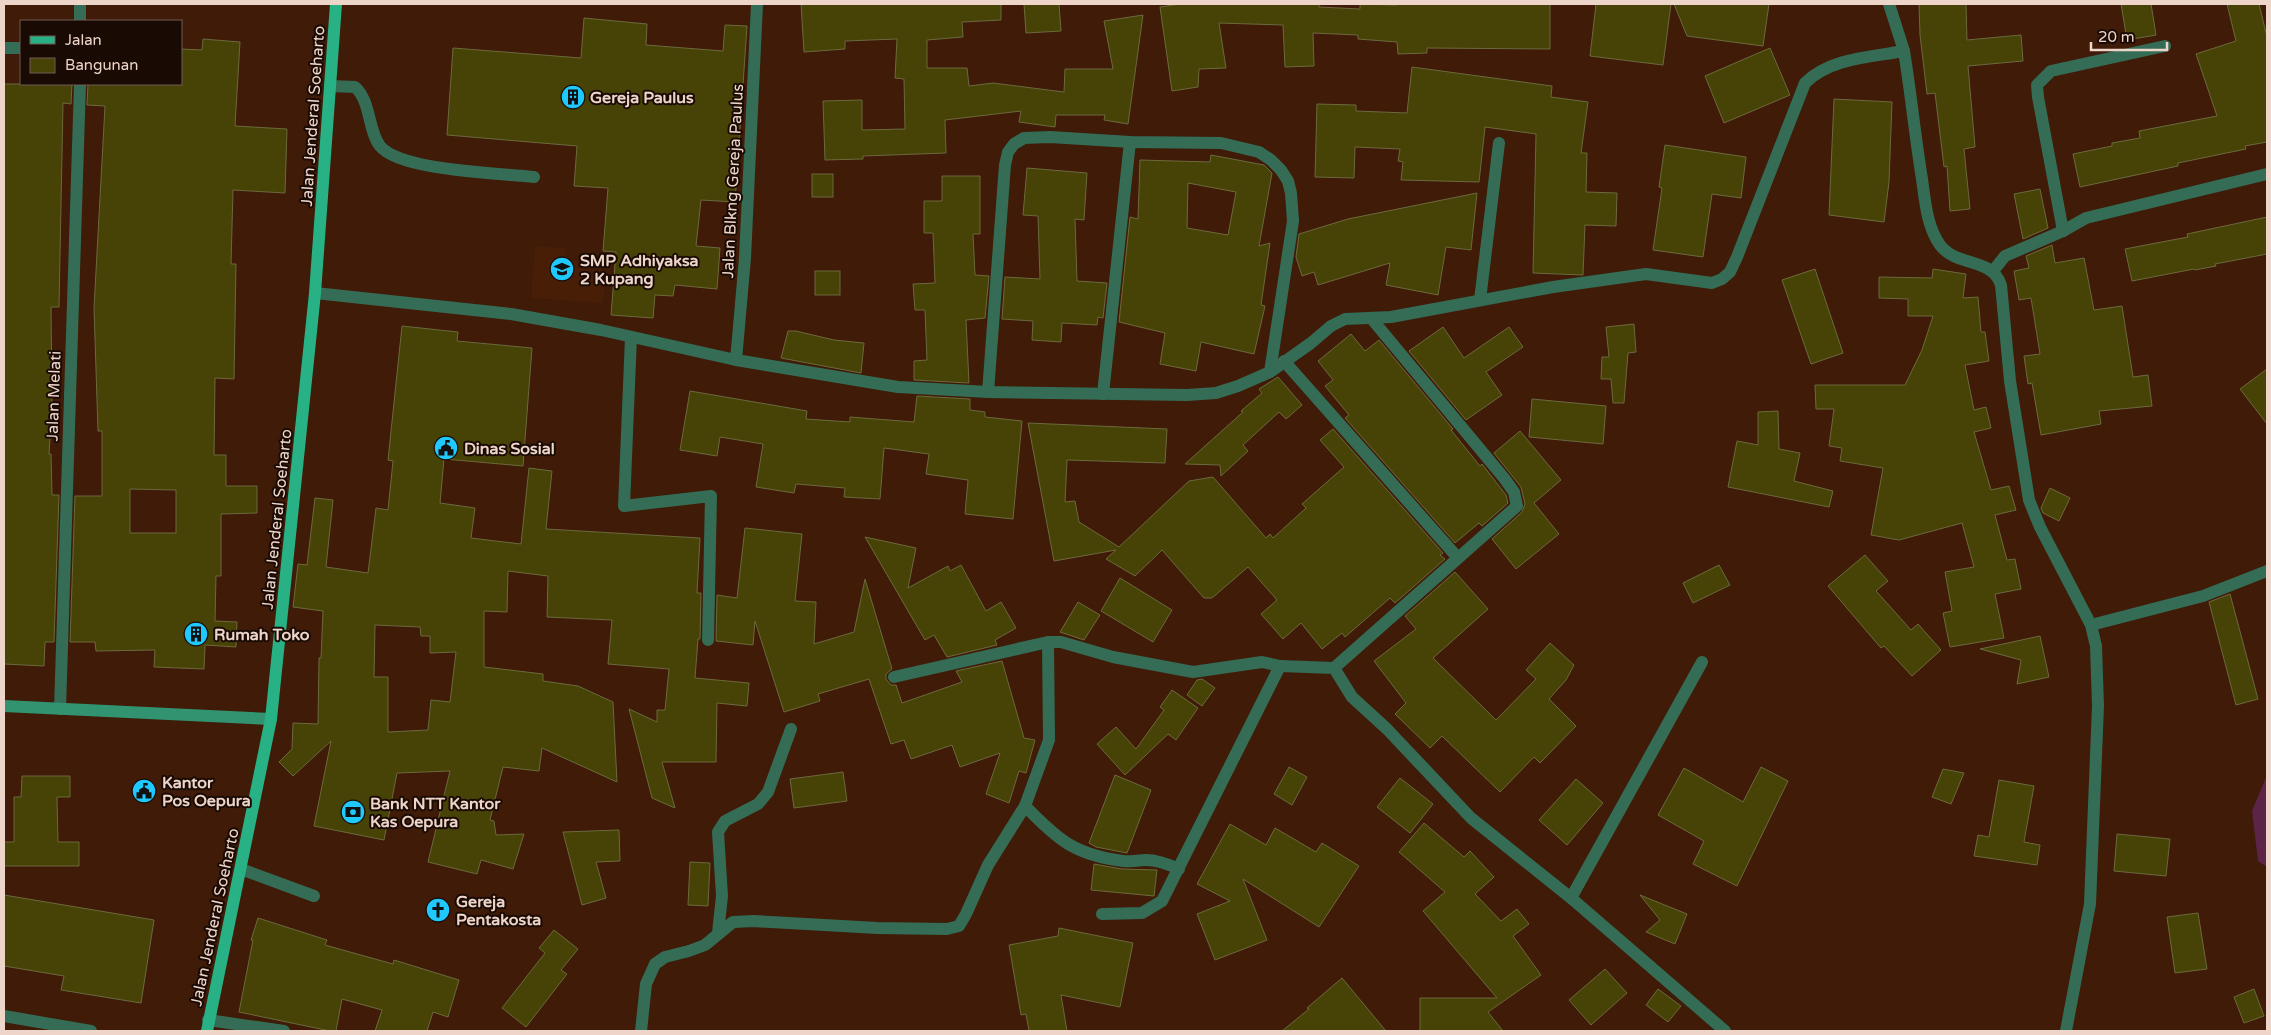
<svg xmlns="http://www.w3.org/2000/svg" width="2271" height="1035" font-family="'Varela Round',sans-serif">
	<style>
		.built { fill: #491e07 }
		.green { fill: #5c2446 }
		.building { fill: #474307; stroke: #6c693d; fill-rule: evenodd }
		.lines { fill: none; stroke-linecap: round; stroke-linejoin: round }
		.lane { stroke: #346c56; stroke-width: 12 }
		.street { stroke: #346c56; stroke-width: 12 }
		.secondary { stroke: #319370; stroke-width: 12 }
		.primary { stroke: #27b185; stroke-width: 12 }
		.labels { text-anchor: middle; stroke-width: 4; stroke-linejoin: round; paint-order: stroke }
		.poi-label { font-size: 16px; font-weight: bold; fill: #eed5ca; stroke: #1a0a04; text-anchor: start }
		.street-label { font-size: 16px; fill: #eed5ca; stroke: #1a0a04 }
	</style>
	<rect width="100%" height="100%" fill="#3f1b08"/>
	<polygon class="built" points="535,246 566,248 565,261 591,262 590,275 605,277 603,303 531,298"/>
	<polygon class="green" points="2267,775 2267,867 2258,861 2252,811"/>
	<g class="building">
		<polygon points="801,4 1001,4 1001,20 962,22 963,37 927,40 927,68 967,68 969,86 993,83 1064,92 1065,69 1113,69 1104,21 1143,15 1128,124 1104,120 1105,115 1056,115 1055,127 1019,122 1021,111 945,120 946,153 863,156 863,159 825,160 823,101 862,100 862,130 905,129 904,79 895,78 897,39 845,41 845,49 804,52"/>
		<polygon points="1024,4 1059,4 1061,31 1026,33"/>
		<polygon points="1180,4 1319,4 1319,7 1360,9 1360,4 1397,5 1397,4 1550,4 1550,49 1427,48 1427,53 1398,54 1397,42 1358,39 1358,35 1313,33 1314,66 1285,67 1283,25 1219,23 1226,68 1199,69 1198,87 1172,91 1160,7"/>
		<polygon points="1596,4 1671,4 1663,65 1590,56"/>
		<polygon points="1674,4 1769,4 1763,46 1687,36"/>
		<polygon points="1919,4 1966,4 1967,40 2021,35 2023,61 1968,66 1975,147 1964,149 1970,209 1950,211 1947,166 1944,167 1935,93 1927,94 1920,35"/>
		<polygon points="2121,4 2151,4 2156,35 2127,40"/>
		<polygon points="2227,4 2259,4 2267,37 2267,142 2245,146 2246,149 2178,163 2178,166 2080,187 2073,154 2112,146 2112,143 2140,138 2139,131 2217,116 2196,54 2236,41"/>
		<polygon points="584,18 647,24 646,45 723,51 725,25 747,26 735,202 701,200 696,246 720,248 717,289 675,285 673,296 655,295 653,318 611,315 616,252 603,251 608,188 574,186 577,146 447,135 453,48 581,58"/>
		<path d="M203,39L240,42L235,126L287,129L285,193L233,190L231,264H236L234,379L215,378L214,455H226V486H257V513L221,514V576H216L215,621L237,622L236,647L205,645L204,669L154,667L155,650L96,651L95,642H70L75,496H102V431H98L94,308L105,106L87,105L88,84H181V49L202,50ZM130,489L176,490V533H130Z"/>
		<polygon points="1770,48 1790,95 1724,123 1705,76"/>
		<polygon points="1412,67 1552,86 1551,97 1588,102 1581,153 1587,153 1586,192 1617,193 1616,226 1585,225 1583,275 1533,273 1536,134 1485,127 1479,182 1401,180 1403,162 1398,161 1400,149 1355,147 1354,178 1315,177 1317,104 1356,105 1356,111 1407,113"/>
		<polygon points="4,84 72,84 71,104 63,103 59,307 51,307 52,406 49,454 51,454 52,495 59,495 54,642 45,642 44,666 4,664"/>
		<polygon points="1834,99 1892,102 1889,182 1884,222 1829,215"/>
		<polygon points="1665,145 1746,157 1741,198 1712,194 1703,257 1653,250 1662,188 1659,187"/>
		<path d="M1211,155L1264,165L1272,173L1259,246L1270,243L1261,305L1265,306L1254,354L1201,342L1196,371L1160,364L1165,333L1119,322L1130,217L1138,219L1140,160L1210,162ZM1188,183L1236,192L1228,235L1187,228Z"/>
		<polygon points="1027,168 1087,173 1084,220 1075,219 1077,281 1107,283 1103,318 1098,317 1097,325 1062,323 1061,342 1032,340 1033,321 1002,319 1005,277 1040,279 1038,216 1023,215"/>
		<rect x="812" y="174" width="21" height="23"/>
		<polygon points="942,176 980,176 980,234 973,234 975,275 989,276 985,318 966,320 969,383 914,380 914,361 927,360 925,310 915,310 913,284 935,283 933,233 924,233 924,201 942,201"/>
		<polygon points="2040,189 2048,228 2023,239 2014,194"/>
		<polygon points="1477,193 1471,250 1446,247 1438,295 1386,285 1390,263 1318,285 1314,272 1302,276 1296,257 1299,234 1348,219"/>
		<polygon points="2267,217 2267,254 2215,264 2216,266 2195,270 2194,269 2132,281 2125,249 2188,237 2187,234"/>
		<polygon points="2052,245 2055,263 2084,258 2094,310 2122,306 2133,377 2148,375 2152,406 2099,411 2101,424 2041,435 2032,383 2028,384 2024,356 2040,354 2031,298 2019,300 2014,271 2029,268 2026,256"/>
		<polygon points="1815,269 1843,353 1811,364 1782,280"/>
		<polygon points="1933,269 1966,274 1963,298 1978,297 1981,332 1985,332 1989,361 1965,365 1974,410 1986,407 1991,428 1974,432 1991,490 2009,486 2016,510 1995,515 2007,560 2015,559 2021,589 1995,594 2004,638 1950,647 1943,613 1952,611 1945,572 1974,567 1962,523 1899,540 1871,535 1883,468 1840,461 1842,448 1829,446 1834,409 1816,409 1815,385 1905,385 1922,350 1933,316 1908,316 1908,299 1879,298 1879,277 1932,278"/>
		<rect x="815" y="271" width="25" height="24"/>
		<polygon points="1634,324 1636,352 1628,353 1624,403 1613,403 1611,379 1601,379 1602,357 1609,357 1606,327"/>
		<path d="M402,326L458,332L457,341L532,348L523,466L444,459L440,503L475,508L471,538L521,544L529,468L552,471L546,529L700,538L697,593H701L700,639H698L695,678L749,683L747,706L717,703L716,762H662L675,808L652,798L629,709L657,722V710H665L669,669L608,664L612,620L547,617L548,576L508,571L507,612L484,611V667L543,674V681L578,686L613,702L617,782L542,748L539,771L503,767L490,820L494,821L496,835L524,834L513,869L481,860L477,874L428,862L450,771L397,773L384,840L314,826L331,741L293,776L279,762L292,749L293,723L318,724L319,658H321L323,611L293,607L298,564L307,565L315,498L333,500L326,567L368,573L376,508L388,510L393,461L388,460ZM375,625L420,627L421,636H430V653L456,652L450,702L431,700L428,730L388,732V677H374Z"/>
		<polygon points="1443,327 1464,358 1509,327 1523,347 1486,372 1502,395 1466,420 1409,351"/>
		<polygon points="788,331 796,331 834,340 864,343 861,373 781,358"/>
		<polygon points="1351,334 1365,351 1379,340 1453,429 1451,430 1480,466 1482,464 1506,495 1508,503 1482,526 1479,523 1455,543 1345,418 1349,415 1325,386 1333,380 1318,361"/>
		<polygon points="2267,369 2267,424 2240,389"/>
		<polygon points="1278,377 1302,405 1286,419 1279,412 1243,445 1248,451 1221,476 1220,465 1185,464 1243,412 1241,411 1262,393 1259,389"/>
		<polygon points="690,391 807,411 806,419 850,422 850,417 914,422 917,396 970,399 970,410 985,412 985,417 1022,421 1013,519 965,514 968,480 926,474 929,454 884,448 880,499 844,497 845,488 796,484 794,493 756,487 763,444 720,437 717,456 680,450"/>
		<polygon points="1532,399 1606,406 1603,444 1529,437"/>
		<polygon points="1778,411 1779,449 1800,453 1794,481 1833,491 1829,507 1728,487 1737,441 1758,445 1758,412"/>
		<polygon points="1028,423 1167,429 1165,463 1067,460 1065,502 1075,501 1079,522 1119,547 1189,481 1213,477 1266,538 1270,534 1273,538 1306,508 1302,504 1344,467 1320,440 1333,429 1443,553 1440,555 1445,559 1395,603 1390,598 1345,637 1342,633 1322,649 1301,623 1283,639 1261,614 1277,600 1248,567 1212,598 1204,598 1162,550 1135,576 1106,559 1116,550 1054,561"/>
		<polygon points="1520,431 1561,480 1534,503 1559,534 1516,569 1492,539 1522,512 1525,504 1521,487 1494,453"/>
		<polygon points="2050,488 2070,498 2059,521 2043,513 2041,508"/>
		<polygon points="745,528 802,534 795,601 816,602 814,644 854,632 865,579 892,669 886,674 886,679 891,685 896,685 902,703 962,682 956,671 1002,661 1024,738 1035,740 1026,773 1019,771 1009,803 986,794 1000,753 960,767 952,745 911,759 904,740 891,744 869,679 818,694 820,701 784,712 755,621 753,645 716,641 717,595 737,598"/>
		<polygon points="865,537 916,548 908,588 948,566 950,571 961,565 986,611 1001,602 1016,628 995,640 997,645 947,657 934,635 925,640"/>
		<polygon points="1865,555 1888,581 1876,591 1911,630 1918,624 1941,650 1912,676 1884,646 1881,648 1828,586"/>
		<polygon points="1719,565 1730,585 1693,603 1683,583"/>
		<polygon points="1455,572 1488,609 1433,658 1496,720 1536,679 1526,670 1550,643 1574,665 1566,680 1549,699 1576,726 1540,763 1534,757 1500,792 1442,736 1430,748 1395,714 1406,703 1374,661 1416,629 1405,616"/>
		<polygon points="1120,578 1172,610 1153,642 1101,611"/>
		<polygon points="2230,594 2258,699 2236,705 2209,602"/>
		<polygon points="1078,602 1100,615 1084,640 1060,632"/>
		<polygon points="2040,636 2049,677 2017,684 2021,660 1980,649"/>
		<polygon points="1202,679 1215,688 1202,706 1187,695 1197,680"/>
		<polygon points="1172,690 1198,708 1176,740 1168,734 1125,775 1097,744 1116,727 1136,749 1164,710 1160,707"/>
		<polygon points="1289,767 1307,777 1292,805 1274,794"/>
		<polygon points="1761,767 1788,781 1737,886 1693,864 1704,841 1658,815 1684,768 1743,802"/>
		<polygon points="1943,769 1964,773 1951,804 1932,797"/>
		<polygon points="843,772 847,801 794,808 790,779"/>
		<polygon points="1115,775 1151,790 1127,853 1096,847 1089,843"/>
		<polygon points="22,776 70,776 70,797 57,797 58,842 79,842 79,866 4,866 4,842 14,842 14,797 21,797"/>
		<polygon points="1400,778 1433,804 1410,833 1377,807"/>
		<polygon points="1576,779 1603,803 1567,845 1539,820"/>
		<polygon points="1999,780 2034,786 2024,842 2040,845 2037,865 1974,856 1978,835 1989,837"/>
		<polygon points="1424,823 1464,857 1470,851 1494,877 1475,894 1501,921 1517,909 1529,924 1513,936 1541,975 1488,1012 1503,1031 1420,1031 1420,998 1497,998 1423,911 1445,892 1399,852"/>
		<polygon points="1230,824 1266,845 1275,828 1316,852 1322,843 1359,866 1319,927 1243,879 1267,940 1215,960 1197,914 1230,901 1197,884"/>
		<polygon points="619,830 620,861 596,862 606,898 582,905 563,832"/>
		<polygon points="2117,834 2170,839 2166,876 2114,871"/>
		<polygon points="690,862 710,863 708,906 688,905"/>
		<polygon points="1094,864 1122,869 1157,870 1154,896 1091,890"/>
		<polygon points="4,895 154,920 141,1003 61,990 64,976 4,966"/>
		<polygon points="1640,895 1687,914 1675,944 1646,932 1660,920"/>
		<polygon points="2198,913 2207,969 2175,973 2167,917"/>
		<polygon points="258,918 327,940 325,945 393,964 394,960 459,980 448,1017 433,1012 427,1031 375,1031 382,1010 342,999 336,1031 330,1031 239,1012 253,940 251,940"/>
		<polygon points="1059,928 1133,943 1120,1007 1061,995 1067,1031 1029,1031 1026,1014 1021,1015 1009,945 1058,936"/>
		<polygon points="554,930 578,949 561,970 567,974 526,1027 502,1008 545,953 539,948"/>
		<polygon points="1605,969 1627,993 1591,1025 1569,1000"/>
		<polygon points="1342,978 1386,1031 1282,1031 1309,1009 1307,1008"/>
		<polygon points="1658,989 1681,1006 1668,1022 1646,1005"/>
		<polygon points="2254,989 2264,1016 2244,1023 2234,997"/>
	</g>
	<g class="lines">
		<g class="lane">
			<path d="M330,86L355,87C371,101 368,131 380,146C400,171 500,173 534,177"/>
			<polyline points="2063,231 2038,97 2037,85 2051,71 2165,46"/>
			<polyline points="1993,271 2005,256 2063,231 2086,218 2267,174"/>
			<polyline points="1480,300 1499,143"/>
			<polyline points="241,869 314,896"/>
			<polyline points="1571,898 1702,662"/>
		</g>
		<g class="street">
			<polyline points="80,4 80,21"/>
			<polyline points="4,48 21,48"/>
			<path d="M1904,51C1911,94 1915,136 1922,179C1925,201 1927,227 1940,245C1956,267 1992,257 2001,285L2010,381L2029,500L2040,527L2091,625L2096,646L2098,706L2090,904L2066,1031"/>
			<path d="M315,293L511,314L601,330L736,360L898,387L988,392L1187,395L1216,393L1238,386L1270,372L1311,343L1331,326L1345,319L1391,317L1553,287L1646,274L1712,283L1722,279L1730,272L1737,257L1805,83C1830,58 1871,57 1904,51L1889,4"/>
			<polyline points="631,337 624,506 711,496 708,640"/>
			<polyline points="736,360 745,258 757,4"/>
			<polyline points="1284,361 1458,558"/>
			<polyline points="988,392 1005,165 1008,152 1014,144 1024,138 1050,137 1130,142 1221,143 1259,152 1271,160 1281,170 1288,181 1291,193 1293,221 1270,372"/>
			<polyline points="1103,394 1130,142"/>
			<polyline points="2091,625 2203,596 2267,571"/>
			<polyline points="1334,668 1517,506 1514,492 1504,478 1371,318"/>
			<polyline points="894,677 1048,642 1061,642 1113,657 1193,672 1262,662 1280,666 1334,668 1352,697 1387,729 1471,818 1571,898 1725,1031"/>
			<polyline points="60,709 80,84"/>
			<path d="M1025,806C1058,840 1075,855 1123,861C1130,862 1138,860 1146,860C1158,860 1168,864 1179,869"/>
			<polyline points="1102,914 1142,913 1162,901 1280,666"/>
			<polyline points="718,933 722,896 718,832 725,821 758,804 768,792 791,729"/>
			<polyline points="4,1016 91,1031"/>
			<polyline points="208,1020 284,1031"/>
			<polyline points="641,1031 646,984 655,964 665,957 689,951 705,945 733,922 753,921 877,928 947,929 959,926 966,914 988,865 1025,806 1049,740 1048,642"/>
		</g>
		<polyline class="secondary" points="4,706 271,719"/>
		<polyline class="primary" points="207,1031 271,719 315,293 336,4"/>
	</g>
	<defs>
		<g id="building-disc" transform="scale(1.25)"><circle r="9.5" fill="#20c9fd" stroke="#1a0a04"/><path d="M-4-6H4V6H1V3H-1V6H-4ZM-2.5-4.3h1.7v1.8h-1.7ZM.8-4.3h1.7v1.8H.8ZM-2.5-1h1.7V.8h-1.7ZM.8-1h1.7V.8H.8Z" fill="#111"/></g>
		<g id="school-disc" transform="scale(1.25)"><circle r="9.5" fill="#20c9fd" stroke="#1a0a04"/><path d="M0-5L7-2L0 1L-7-2ZM-4 1L0 2.5L4 1V4Q0 6-4 4Z" fill="#111"/></g>
		<g id="civic-disc" transform="scale(1.25)"><circle r="9.5" fill="#20c9fd" stroke="#1a0a04"/><path d="M-.6-6.5H3V-4.5H.6V-3L4-1V1h2V6H-6V1h2V-1L-.6-3ZM-1.2 2.5V6h2.4V2.5Z" fill="#111"/></g>
		<g id="bank-disc" transform="scale(1.25)"><circle r="9.5" fill="#20c9fd" stroke="#1a0a04"/><path d="M-6-4H6V4H-6ZM0-2.3a2.3 2.3 0 1 0 0 4.6a2.3 2.3 0 1 0 0-4.6Z" fill="#111"/></g>
		<g id="church-disc" transform="scale(1.25)"><circle r="9.5" fill="#20c9fd" stroke="#1a0a04"/><path d="M-1.2-6h2.4v3.5h3.3v2.4h-3.3V6h-2.4V-.1h-3.3v-2.4h3.3Z" fill="#111"/></g>
	</defs>
	<g fill-rule="evenodd">
		<use href="#building-disc" x="573" y="97"/>
		<use href="#school-disc" x="562" y="269"/>
		<use href="#civic-disc" x="446" y="448"/>
		<use href="#building-disc" x="196" y="634"/>
		<use href="#civic-disc" x="144" y="791"/>
		<use href="#bank-disc" x="353" y="812"/>
		<use href="#church-disc" x="438" y="910"/>
	</g>
	<g class="labels">
		<g class="poi-label">
			<text x="590" y="103">Gereja Paulus</text>
			<text x="580" y="266">SMP Adhiyaksa<tspan x="580" dy="18">2 Kupang</tspan></text>
			<text x="464" y="454">Dinas Sosial</text>
			<text x="214" y="640">Rumah Toko</text>
			<text x="162" y="788">Kantor<tspan x="162" dy="18">Pos Oepura</tspan></text>
			<text x="370" y="809">Bank NTT Kantor<tspan x="370" dy="18">Kas Oepura</tspan></text>
			<text x="456" y="907">Gereja<tspan x="456" dy="18">Pentakosta</tspan></text>
		</g>
		<g class="street-label">
			<text transform="translate(312 116) rotate(-86)" y="6">Jalan Jenderal Soeharto</text>
			<text transform="translate(732 181) rotate(-87)" y="6">Jalan Blkng Gereja Paulus</text>
			<text transform="translate(53 396) rotate(-88)" y="6">Jalan Melati</text>
			<text transform="translate(276 519) rotate(-84)" y="6">Jalan Jenderal Soeharto</text>
			<text transform="translate(214 917) rotate(-78)" y="6">Jalan Jenderal Soeharto</text>
		</g>
	</g>
	<rect width="2271" height="1035" fill="none" stroke="#eed5ca" stroke-width="10"/>
	<rect x="20" y="20" width="162" height="65" fill="#1a0a04" stroke="#6f5b53"/>
	<rect x="30" y="36" width="25" height="8" fill="#27b185" stroke="#6f5b53"/>
	<text x="65" y="45" font-size="15" fill="#eed5ca">Jalan</text>
	<rect x="30" y="58" width="25" height="15" fill="#474307" stroke="#6f5b53"/>
	<text x="65" y="70" font-size="15" fill="#eed5ca">Bangunan</text>
	<path d="M2091 42v8h76v-8" fill="none" stroke="#eed5ca" stroke-width="2.5"/>
	<text x="2098" y="42" font-size="15" fill="#eed5ca" stroke="#1a0a04" stroke-width="4" paint-order="stroke">20 m</text>
</svg>
